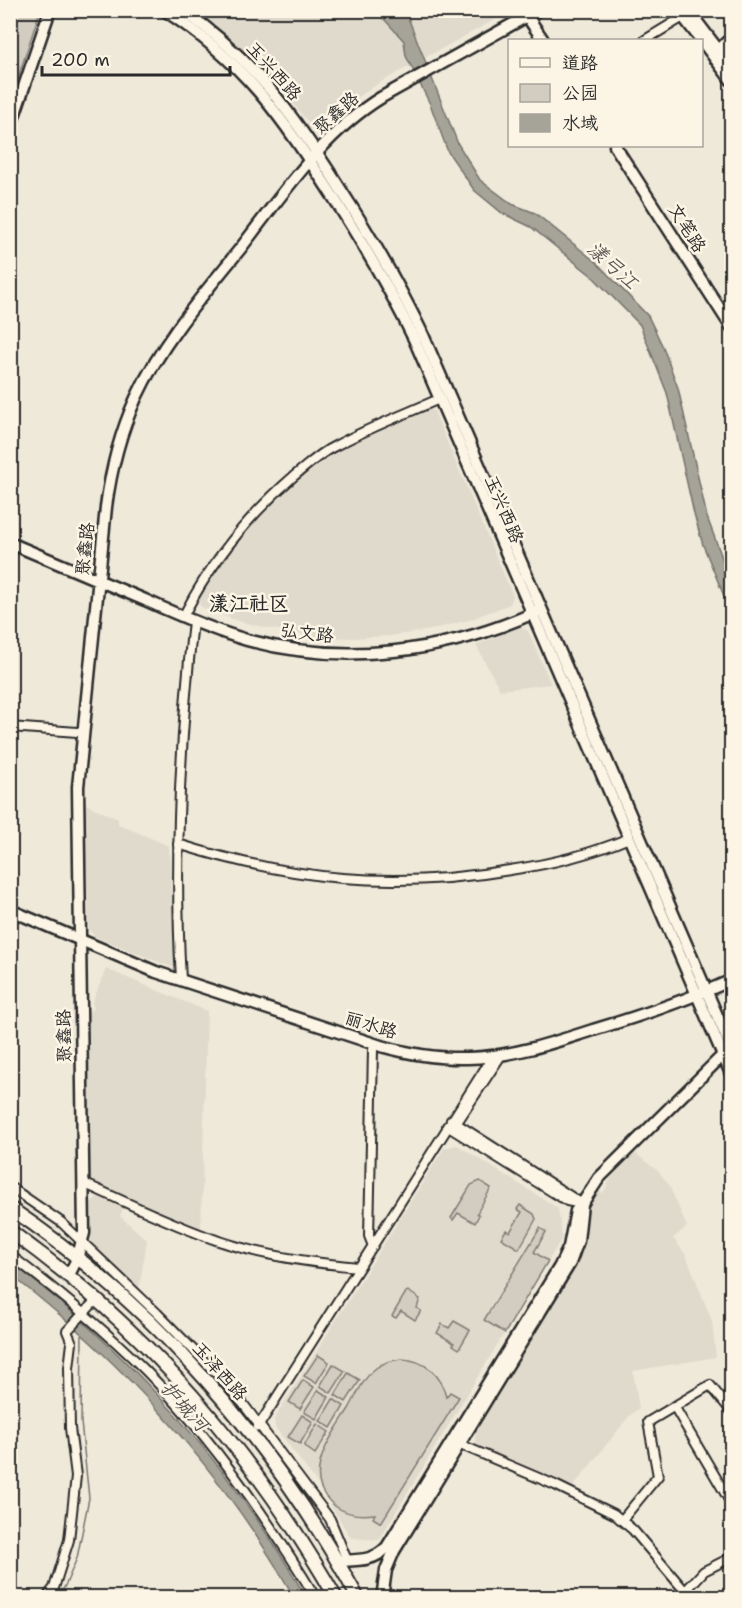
<svg xmlns="http://www.w3.org/2000/svg" width="742" height="1608" font-family="'Shantell Sans','LXGW WenKai TC',sans-serif">
	<style>
		.built { fill: #e0dacc }
		.green { fill: #d2cdc0; stroke: #7e7c76; stroke-width: 1.5 }
		.water { fill: #a6a399; stroke: #75736d; stroke-width: 1.5 }
		.lines { fill: none; stroke-linecap: round; stroke-linejoin: round }
		.stream { stroke: #75736d; stroke-width: 1.5 }
		.street-casing { stroke: #2b2b2b; stroke-width: 12 }
		.secondary-casing { stroke: #2b2b2b; stroke-width: 15 }
		.primary-casing { stroke: #2b2b2b; stroke-width: 16 }
		.street { stroke: #fcf5e5; stroke-width: 8 }
		.secondary { stroke: #fcf5e5; stroke-width: 10 }
		.primary { stroke: #fcf5e5; stroke-width: 12 }
		.labels { text-anchor: middle; stroke-width: 5; stroke-linejoin: round; paint-order: stroke }
		.street-label { font-size: 18px; fill: #2b2b2b; stroke: #fcf5e5 }
		.water-label { font-size: 20px; font-style: italic; fill: #565552; stroke: #fcf5e5 }
		.neighbourhood-label { font-size: 20px; font-weight: bold; fill: #2b2b2b; stroke: #fcf5e5 }
	</style>
	<rect width="100%" height="100%" fill="#efe9da"/>
	<filter id="ink" filterUnits="userSpaceOnUse"><feTurbulence type="fractalNoise" baseFrequency=".0167" numOctaves="2"/><feDisplacementMap in="SourceGraphic" scale="12" xChannelSelector="R" yChannelSelector="G"/><feConvolveMatrix kernelMatrix="1 2 1 2 8 2 1 2 1" color-interpolation-filters="sRGB"/></filter>
	<g filter="url(#ink)">
		<g class="built">
			<polygon points="197,11 507,11 505,14 379,83 319,124 314,125 308,122 275,81 235,43"/>
			<polygon points="430,409 434,411 513,596 510,604 469,620 430,630 390,636 353,638 318,637 267,628 238,621 201,607 199,603 200,597 226,556 255,520 278,497 336,451"/>
			<polygon points="520,627 528,631 551,684 500,690 476,645"/>
			<polygon points="83,803 118,819 118,824 169,846 175,967 171,967 94,936 89,929"/>
			<polygon points="106,969 207,1011 201,1230 89,1182 88,1013 94,1008 92,1003"/>
			<polygon points="457,1145 558,1208 562,1238 379,1540 351,1538 315,1480 275,1427 274,1419 444,1148"/>
			<polygon points="635,1153 659,1172 669,1185 687,1227 673,1238 686,1255 712,1321 716,1357 633,1371 639,1408 630,1415 572,1488 477,1448 474,1429 579,1258 590,1206 598,1190 603,1193 613,1174"/>
			<polygon points="98,1197 123,1208 120,1216 147,1240 139,1289 91,1245 90,1203"/>
		</g>
		<g class="green">
			<polygon points="11,10 40,11 11,99 10,11"/>
			<polygon points="480,1181 491,1188 477,1213 479,1215 475,1223 458,1213 453,1220 451,1218 471,1185"/>
			<polygon points="520,1205 534,1214 536,1219 519,1249 501,1238 506,1230 510,1232 522,1212 517,1209"/>
			<polygon points="540,1228 546,1232 534,1252 548,1261 505,1333 484,1320"/>
			<polygon points="408,1291 420,1299 417,1308 421,1311 415,1320 401,1311 396,1318 392,1316 406,1292"/>
			<polygon points="454,1321 470,1330 459,1349 453,1345 454,1343 437,1333 442,1324 449,1328"/>
			<polygon points="318,1355 329,1362 316,1383 304,1376"/>
			<path d="M402,1359C425,1360 442,1375 446,1397L450,1392L459,1397L381,1523L373,1518L375,1514C361,1516 347,1515 335,1506C298,1477 332,1436 350,1407C357,1394 364,1377 376,1368C384,1362 392,1360 402,1359Z"/>
			<polygon points="333,1364 345,1371 331,1393 320,1386"/>
			<polygon points="348,1373 360,1380 346,1402 335,1395"/>
			<polygon points="303,1380 314,1387 300,1409 289,1402"/>
			<polygon points="318,1390 329,1397 316,1419 304,1412"/>
			<polygon points="333,1399 344,1406 331,1428 320,1421"/>
			<polygon points="302,1415 313,1422 300,1444 288,1437"/>
			<polygon points="317,1424 329,1432 315,1454 304,1446"/>
		</g>
		<g class="water">
			<polygon points="405,10 458,144 480,180 512,204 535,213 596,262 648,316 663,347 678,388 707,517 731,582 731,613 703,545 694,514 667,393 640,325 592,276 531,227 502,213 474,190 448,152 430,104 406,56 404,41 385,20 372,11"/>
			<path d="M10,1261C134,1357 228,1462 306,1597H294C222,1471 126,1364 11,1275Z"/>
		</g>
		<g class="lines">
			<polyline class="stream" points="58,1598 66,1584 77,1558 89,1498 81,1422 82,1335"/>
			<g class="street-casing">
				<g id="street">
					<polyline points="645,40 683,17"/>
					<polyline points="718,50 732,35"/>
					<path d="M186,611C214,558 249,515 294,476C307,466 320,453 335,446C368,428 405,414 439,399"/>
					<polyline points="10,727 77,732"/>
					<path d="M178,844C292,880 392,890 510,870C551,864 591,854 629,838"/>
					<path d="M181,980C174,860 180,740 193,621"/>
					<polyline points="451,1120 581,1203"/>
					<polyline points="447,1126 567,1201 582,1204"/>
					<polyline points="454,1127 502,1054"/>
					<path d="M83,1183C128,1203 172,1225 219,1241C264,1256 312,1263 359,1267"/>
					<polyline points="10,1187 61,1222 157,1313 218,1375 244,1405 330,1519 347,1560"/>
					<polyline points="373,1246 369,1236 373,1050"/>
					<path d="M10,1255C58,1291 104,1329 146,1371C212,1438 267,1517 316,1598"/>
					<polyline points="674,1406 732,1505"/>
					<polyline points="258,1427 493,1056"/>
					<polyline points="459,1444 555,1485 614,1514 633,1530 684,1590"/>
					<polyline points="622,1520 658,1476 648,1422 710,1385 732,1412"/>
					<polyline points="46,1598 54,1588 69,1540 76,1476 70,1428 69,1368 72,1343 67,1331 97,1299"/>
					<polyline points="679,1598 704,1571 732,1557"/>
				</g>
			</g>
			<g class="secondary-casing">
				<g id="secondary">
					<path d="M164,10C244,61 282,117 332,195C362,242 390,289 414,339L732,1076"/>
					<path d="M182,10C254,59 294,116 339,187C370,235 398,283 423,335L732,1050"/>
					<polyline points="523,10 543,40"/>
					<polyline points="678,10 701,40"/>
					<polyline points="688,10 732,68"/>
					<polyline points="702,41 732,81"/>
					<polyline points="10,128 50,10"/>
					<polyline points="615,146 732,328"/>
					<path d="M10,543C55,562 100,581 145,600C178,615 212,630 247,640C344,666 445,653 536,612"/>
					<path d="M10,910L156,972L381,1046C410,1054 438,1059 468,1058C510,1057 553,1043 593,1030C640,1016 687,1000 732,980"/>
					<path d="M69,1275L77,1259L84,1233L78,787L106,507C111,469 120,433 136,398C162,342 202,296 240,249C282,195 323,133 382,97L538,10"/>
					<path d="M337,1561C356,1560 374,1562 387,1547L560,1266L569,1247L576,1211L582,1204L599,1178L727,1051"/>
					<polyline points="382,1598 386,1570 394,1551 570,1263 578,1241 582,1204"/>
				</g>
			</g>
			<g class="primary-casing">
				<g id="primary">
					<path d="M10,1208C156,1306 274,1443 358,1598"/>
					<path d="M10,1231C148,1330 252,1451 336,1598"/>
				</g>
			</g>
			<use href="#street" class="street"/>
			<use href="#secondary" class="secondary"/>
			<use href="#primary" class="primary"/>
		</g>
	</g>
	<g class="labels">
		<g class="street-label">
			<text transform="translate(274 71) rotate(48)" y="6">玉兴西路</text>
			<text transform="translate(336 113) rotate(-42)" y="6">聚鑫路</text>
			<text transform="translate(687 228) rotate(58)" y="6">文笔路</text>
			<text transform="translate(504 509) rotate(67)" y="6">玉兴西路</text>
			<text transform="translate(85 549) rotate(-84)" y="6">聚鑫路</text>
			<text transform="translate(307 633) rotate(7)" y="6">弘文路</text>
			<text transform="translate(371 1025) rotate(17)" y="6">丽水路</text>
			<text transform="translate(64 1036) rotate(-91)" y="6">聚鑫路</text>
			<text transform="translate(220 1371) rotate(48)" y="6">玉泽西路</text>
		</g>
		<g class="water-label">
			<text transform="translate(613 265) rotate(42)" y="7">漾弓江</text>
			<text transform="translate(185 1406) rotate(48)" y="7">护城河</text>
		</g>
		<g class="neighbourhood-label">
			<text x="249" y="610">漾江社区</text>
		</g>
	</g>
	<rect width="742" height="1608" fill="none" stroke="#fcf5e5" stroke-width="36"/>
	<rect x="18" y="18" width="706" height="1572" fill="none" stroke="#2b2b2b" stroke-width="2" filter="url(#ink)"/>
	<rect x="508" y="39" width="195" height="108" fill="#fcf5e5" stroke="#a8a49b" stroke-width="1.5"/>
	<rect x="520" y="58" width="30" height="9" fill="#fcf5e5" stroke="#a8a49b" stroke-width="1.5"/>
	<text x="562" y="69" font-size="18" fill="#2b2b2b">道路</text>
	<rect x="520" y="84" width="30" height="18" fill="#d2cdc0" stroke="#a8a49b" stroke-width="1.5"/>
	<text x="562" y="99" font-size="18" fill="#2b2b2b">公园</text>
	<rect x="520" y="114" width="30" height="18" fill="#a6a399" stroke="#a8a49b" stroke-width="1.5"/>
	<text x="562" y="129" font-size="18" fill="#2b2b2b">水域</text>
	<path d="M42 66v9h188v-9" fill="none" stroke="#2b2b2b" stroke-width="3"/>
	<text x="51" y="66" font-size="18" fill="#2b2b2b" stroke="#fcf5e5" stroke-width="4.5" paint-order="stroke">200 m</text>
</svg>
